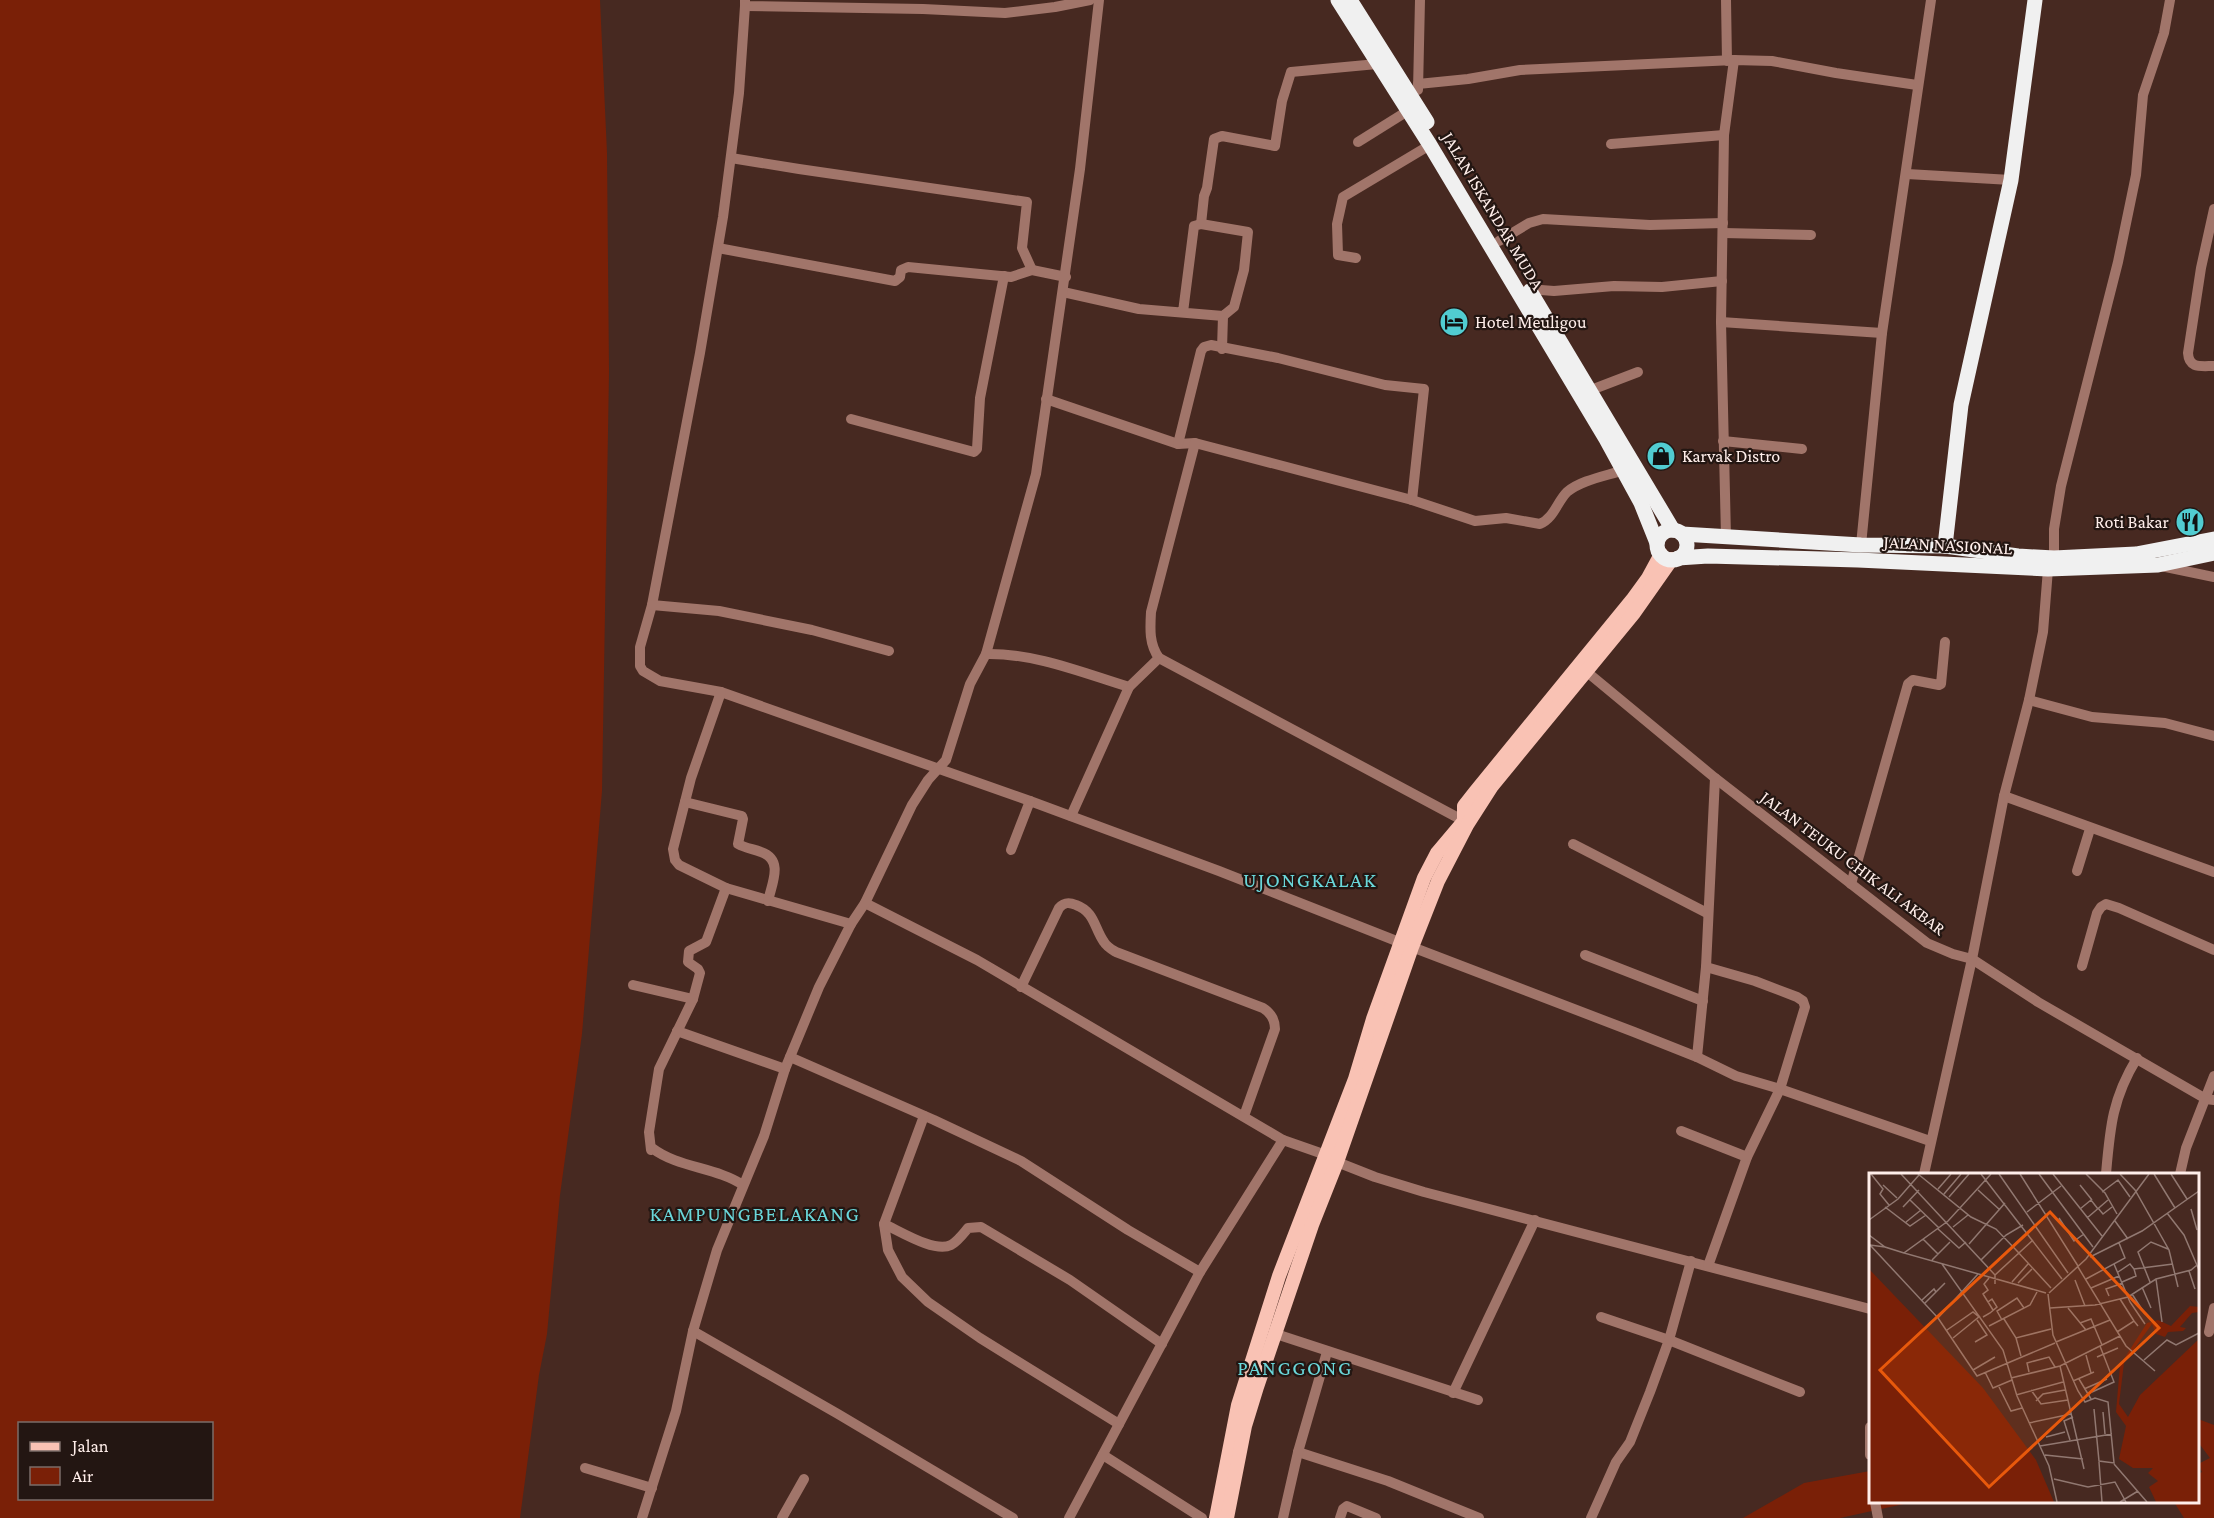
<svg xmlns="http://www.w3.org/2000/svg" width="2214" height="1518" font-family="'Crimson Pro',serif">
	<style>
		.water { fill: #7a2007; fill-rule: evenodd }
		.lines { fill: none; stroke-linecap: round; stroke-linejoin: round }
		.minor { stroke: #a1756a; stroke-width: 10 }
		.major { stroke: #f9c2b4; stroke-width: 14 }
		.highway { stroke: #f0f0f0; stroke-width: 15 }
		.labels { text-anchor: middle; stroke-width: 4.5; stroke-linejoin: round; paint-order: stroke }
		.street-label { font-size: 18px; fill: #ffeeea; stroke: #231612 }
		.poi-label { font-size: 18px; fill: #ffeeea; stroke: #231612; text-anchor: start }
		.quarter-label { font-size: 21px; letter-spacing: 1.5px; fill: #6ad7da; stroke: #231612 }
		.inset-road { fill: none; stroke: #917871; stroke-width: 1.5 }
		.view { fill: #e8590c; fill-opacity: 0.15; stroke: #e8590c; stroke-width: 3 }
		.inset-edge { fill: none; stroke: #ffeeea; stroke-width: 3 }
	</style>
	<rect width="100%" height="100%" fill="#472921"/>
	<g class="water">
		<path d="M0,0H600L607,153L609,372L602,791L582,1034L560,1195L547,1334L539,1375L520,1518H0ZM20,1424H212V1498H20Z"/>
		<polygon points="2198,1419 2214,1425 2214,1518 2184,1518 2174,1502 2198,1502 2198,1474 2202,1472 2198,1464 2210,1458 2198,1442"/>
		<polygon points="1870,1471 1870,1502 1913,1502 1840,1518 1743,1518 1804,1483"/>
	</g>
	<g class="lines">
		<g class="minor">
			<polyline points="745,0 745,6 923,9 1005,13 1055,7 1090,0"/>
			<polyline points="1726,0 1727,61"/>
			<polyline points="745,6 739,93 723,217 700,353 652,605 640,647 640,666 643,671 660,681 721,692 1030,801 1219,871 1399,942"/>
			<polyline points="1418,84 1468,79 1520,70 1734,60 1772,61 1836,73 1917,85"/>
			<polyline points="1418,90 1420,0"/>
			<polyline points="1358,142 1414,107"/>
			<polyline points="1611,144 1724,135"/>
			<polyline points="731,158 799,169 1027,202 1022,248 1032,270"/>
			<polyline points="1907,174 2011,180"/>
			<path d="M2214,209L2201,268L2188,353C2189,369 2201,366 2214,366"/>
			<polyline points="1201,224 1204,196 1207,188 1214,139 1222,136 1275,146 1282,101 1291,72 1377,64"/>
			<polyline points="1723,233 1811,235"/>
			<polyline points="1499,241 1529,223 1543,219 1650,225 1723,223"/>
			<polyline points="718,248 895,281 900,277 901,270 908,267 1011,277 1032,270 1066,277"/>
			<polyline points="1356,258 1338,255 1337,224 1343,197 1430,145"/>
			<polyline points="1528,289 1554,291 1614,286 1662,287 1722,281"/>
			<polyline points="1063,292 1139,309 1223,316 1234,307 1244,270 1248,232 1201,224 1194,226 1183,312"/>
			<polyline points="1721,322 1882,333"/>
			<polyline points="1222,349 1223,316"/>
			<polyline points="1591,390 1638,372"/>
			<path d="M1046,399L1178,444L1195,443L1412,500L1475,521L1506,518L1540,524C1554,518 1557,502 1567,492C1581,480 1606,476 1624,470"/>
			<polyline points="851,419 974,452 977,449 980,398 1004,276"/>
			<polyline points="1723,441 1802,449"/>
			<path d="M1195,443L1151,612C1150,629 1149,644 1159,658L1464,821"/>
			<polyline points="1178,444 1201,351 1204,347 1211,345 1278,358 1385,385 1424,389 1412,500"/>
			<polyline points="1726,537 1721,322 1724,135 1734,60"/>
			<polyline points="1861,545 1882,333 1931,0"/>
			<polyline points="2054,558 2054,529 2061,486 2118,262 2136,175 2143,95 2164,33 2170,0"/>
			<polyline points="2161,566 2214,577"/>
			<polyline points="652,605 719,611 812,630 889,651"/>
			<path d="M986,654C1035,653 1083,673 1129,687"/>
			<polyline points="1587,672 1715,778 1927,943 1953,954 1972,959 2038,1002 2206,1099 2214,1100"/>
			<polyline points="721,692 691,778 673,849 675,860 679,865 726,888 851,924"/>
			<polyline points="2029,700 2092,717 2165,723 2214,736"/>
			<polyline points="2004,796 2214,872"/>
			<path d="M685,802L742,816L743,819L738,844C745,848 753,849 761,852C784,860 772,883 768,901"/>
			<polyline points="1071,816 1129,687 1159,658"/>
			<polyline points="1573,844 1707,913"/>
			<polyline points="1011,850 1030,801"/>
			<polyline points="2077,871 2090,829"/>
			<polyline points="1851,884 1908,684 1913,680 1939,685 1941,684 1945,642"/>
			<path d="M726,888L706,942L689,951L688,962L698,969L700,973L693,999L659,1069L649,1132L651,1150L652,1148C678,1168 716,1167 743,1185"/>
			<polyline points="865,903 977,960 1283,1140 1326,1155 1337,1162 1375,1177 1424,1192 1870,1309"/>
			<polyline points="1412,947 1634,1032 1697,1057 1736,1076 1780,1089 1930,1141"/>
			<polyline points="1585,955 1703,1001"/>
			<polyline points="2082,966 2097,913 2101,907 2106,904 2119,908 2214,950"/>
			<polyline points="1706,967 1755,981 1797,997 1803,1001 1805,1007 1780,1089 1747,1157 1708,1266"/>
			<polyline points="633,985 693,999"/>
			<path d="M1021,987L1059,908C1064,902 1069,902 1076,905C1095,912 1094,928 1104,942C1107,947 1111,949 1116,952L1263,1008C1271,1013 1275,1019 1275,1029L1244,1116"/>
			<polyline points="677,1031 785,1069"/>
			<polyline points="790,1057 934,1120 1021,1161 1128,1230 1200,1272"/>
			<polyline points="1697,1057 1706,967 1715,778"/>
			<polyline points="924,1116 884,1224 888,1250 902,1277 928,1302 980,1338 1119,1424"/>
			<polyline points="1681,1131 1747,1157"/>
			<polyline points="1924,1174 1972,959 2004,796 2029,700 2043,632 2048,569"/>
			<path d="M2106,1174C2110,1128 2112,1099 2137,1058"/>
			<polyline points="2180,1174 2186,1148 2214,1076"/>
			<path d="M884,1224C900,1231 934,1253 951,1245C958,1241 963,1234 968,1228L981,1227L1070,1280L1162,1344"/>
			<polyline points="1601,1317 1669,1340 1800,1392"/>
			<polyline points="693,1331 838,1414 1013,1518"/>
			<polyline points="2209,1332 2214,1308"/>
			<polyline points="1276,1334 1478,1400"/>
			<polyline points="1453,1393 1535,1220"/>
			<polyline points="1870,1427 1870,1455"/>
			<polyline points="1298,1452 1388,1481 1479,1518"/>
			<polyline points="1103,1455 1202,1518"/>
			<polyline points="585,1468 652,1488"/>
			<polyline points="1875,1502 1878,1518"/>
			<polyline points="642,1518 676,1411 693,1331 717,1250 764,1136 785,1069 819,987 851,924 865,903 912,805 928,780 946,760 970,684 986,654 1036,474 1080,169 1099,0"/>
			<polyline points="782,1518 804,1479"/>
			<polyline points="1069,1518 1200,1272 1283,1140"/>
			<polyline points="1283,1518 1298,1452 1327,1352"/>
			<polyline points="1340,1518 1343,1509 1347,1506 1376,1518"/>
			<polyline points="1591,1518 1616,1462 1630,1442 1650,1392 1669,1340 1691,1261"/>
		</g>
		<g class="major">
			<polyline points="1216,1518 1238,1405 1279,1276 1355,1079 1373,1019 1424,878 1437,853 1464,821 1464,806 1475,792 1632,600 1648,578 1661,554"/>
			<polyline points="1227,1518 1245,1426 1257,1387 1312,1225 1337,1162 1412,947 1438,881 1467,825 1492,786 1634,613 1672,559"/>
		</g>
		<g class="highway">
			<polyline points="1338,0 1430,145 1606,439 1641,503 1657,543"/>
			<polyline points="1350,0 1427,122"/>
			<polyline points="1530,291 1673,530"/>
			<circle cx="1672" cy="545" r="15"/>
			<polyline points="1682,534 1861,545 1945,546 2018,556 2054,558 2136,554 2214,539"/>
			<polyline points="1945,546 1961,405 2011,180 2035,0"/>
			<polyline points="1678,558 1708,556 1858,560 2048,569 2158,565 2214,553"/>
		</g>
	</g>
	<defs>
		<g id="hotel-disc" transform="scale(1.5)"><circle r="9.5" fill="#51ccd1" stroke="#231612"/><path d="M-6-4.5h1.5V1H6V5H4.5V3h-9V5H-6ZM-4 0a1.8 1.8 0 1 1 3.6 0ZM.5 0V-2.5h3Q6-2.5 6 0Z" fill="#111"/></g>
		<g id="shop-disc" transform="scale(1.5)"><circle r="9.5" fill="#51ccd1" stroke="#231612"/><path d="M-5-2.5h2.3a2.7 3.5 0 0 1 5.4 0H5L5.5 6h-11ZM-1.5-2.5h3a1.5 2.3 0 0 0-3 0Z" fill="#111"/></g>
		<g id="restaurant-disc" transform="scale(1.5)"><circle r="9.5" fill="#51ccd1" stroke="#231612"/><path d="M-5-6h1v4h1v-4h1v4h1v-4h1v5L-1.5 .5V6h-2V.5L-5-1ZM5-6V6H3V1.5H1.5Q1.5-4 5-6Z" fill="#111"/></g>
	</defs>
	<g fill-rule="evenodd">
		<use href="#hotel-disc" x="1454" y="322"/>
		<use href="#shop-disc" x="1661" y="456"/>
		<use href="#restaurant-disc" x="2190" y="522"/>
	</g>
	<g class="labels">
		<g class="street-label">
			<text transform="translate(1493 211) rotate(59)" y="6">JALAN ISKANDAR MUDA</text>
			<text transform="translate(1948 545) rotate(3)" y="6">JALAN NASIONAL</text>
			<text transform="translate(1853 863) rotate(37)" y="6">JALAN TEUKU CHIK ALI AKBAR</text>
		</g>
		<g class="poi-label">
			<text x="1475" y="328">Hotel Meuligou</text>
			<text x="1682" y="462">Karvak Distro</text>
			<text x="2169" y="528" text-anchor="end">Roti Bakar</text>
		</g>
		<g class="quarter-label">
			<text x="1310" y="887">UJONGKALAK</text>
			<text x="755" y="1221">KAMPUNGBELAKANG</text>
			<text x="1295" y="1375">PANGGONG</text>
		</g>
	</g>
	<g transform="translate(1869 1173)">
		<rect width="330" height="330" fill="#472921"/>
		<path d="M0,96L114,215L167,287L185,329H0ZM321,133L330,134V139L323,140L311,154L317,155L314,158L299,159L296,164L287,161L283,151L255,190L250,231L259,244L271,222L330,166V329H287L280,314L289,308L279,300L284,295H264L250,286L257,253L247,239L251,192L278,150L289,147L302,153Z" fill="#7a2007"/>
		<path class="inset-road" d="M2,1L14,16L11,21L20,32M32,1L126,102V111M49,1L102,44L127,56L148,78M112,1L193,106M122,1L79,48L35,80L177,120M130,1L199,100M151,1L209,93M170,1L224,74M184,1L233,63M217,1L236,20L248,41M251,1L266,17L300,77L309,114M285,1L306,35M302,1L318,26M14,12L28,25M211,12L223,27M69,16L82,1M109,17L131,37M233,19L249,7L261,24M75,21L92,1M80,24L100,1M41,27L70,55M16,34L41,53L57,42M34,34L50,17M229,35L234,41L243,34M211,36L222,27L229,36M322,36L328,57M158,39L192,13M298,40L315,62L330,97M190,45L205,68L215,61M218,45L239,27M0,47L29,26L50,2M246,48L259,66M37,49L52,37M84,54L99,42M69,56L90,75L97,69M0,62L16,74L35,80M54,66L69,81M100,71L136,30M16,74L1,72L69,145L109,101M148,78L182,115M221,84L273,58L330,18M63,87L81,69M112,87L137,62L154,52M73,91L134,177L148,223L180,293L188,329M245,91L261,129L276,151M209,94L257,173L286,198M265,96L304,91M320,98L326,116M249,99L261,91L265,96L267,103L253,109M126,102L164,67M217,106L256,85L250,70M287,106L293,149M206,107L216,133M143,109L159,91M281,109L269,79L282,69L299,76M149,110L163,96M273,114L282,135M222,115L250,103M180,120L217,86L280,1M179,121L184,162L209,218L216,229L226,225L239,229L245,290L230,288L225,236M263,121L276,141M240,123L237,116L254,110M251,126L265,148M53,127L65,116L67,119M119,129L114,121L119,117L115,111L120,105M56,130L76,110M181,135L226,132L259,124L287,106L322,97L328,92M199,135L217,157M114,144L121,140L128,134L123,126L119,129L124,137M69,145L108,203L186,170M135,146L147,165L182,156M133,147L128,138L148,125L155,135M211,150L222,146L233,172M120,153L161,132L168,119M78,157L104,139L110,144M248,159L265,148L269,153M84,165L111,143M147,165L152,183M106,169L118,162L108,147M187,169L241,147M217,182L222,200M228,184L249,175M275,187L298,167L307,172L330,160M191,193L215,296M104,197L126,184M116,199L124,215L143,207M160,199L158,190L180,184L186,194M142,205L191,193L251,163M210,206L222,226M204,208L225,199M130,214L142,238L153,235M215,216L238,206M162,217L172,231L199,227M223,219L245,209L231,173M147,222L194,209M167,228L174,221L196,217M234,239L236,261M160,250L202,241M177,264L196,259M201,267L195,248L204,244M171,273L243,261M176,282L214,286M230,289L233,329M245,291L278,329M185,306L219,314L246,309L257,329M251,329L269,318"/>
		<path class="view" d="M181,39L290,155L120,314L11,197Z"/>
		<rect width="330" height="330" class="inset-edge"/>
	</g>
	<rect x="18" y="1422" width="195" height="78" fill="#231612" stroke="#7b6c68" stroke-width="1.5"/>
	<rect x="30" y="1442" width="30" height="9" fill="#f9c2b4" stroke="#7b6c68" stroke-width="1.5"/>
	<text x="72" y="1452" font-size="18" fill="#ffeeea">Jalan</text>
	<rect x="30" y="1467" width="30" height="18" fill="#7a2007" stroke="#7b6c68" stroke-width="1.5"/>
	<text x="72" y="1482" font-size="18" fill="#ffeeea">Air</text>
</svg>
